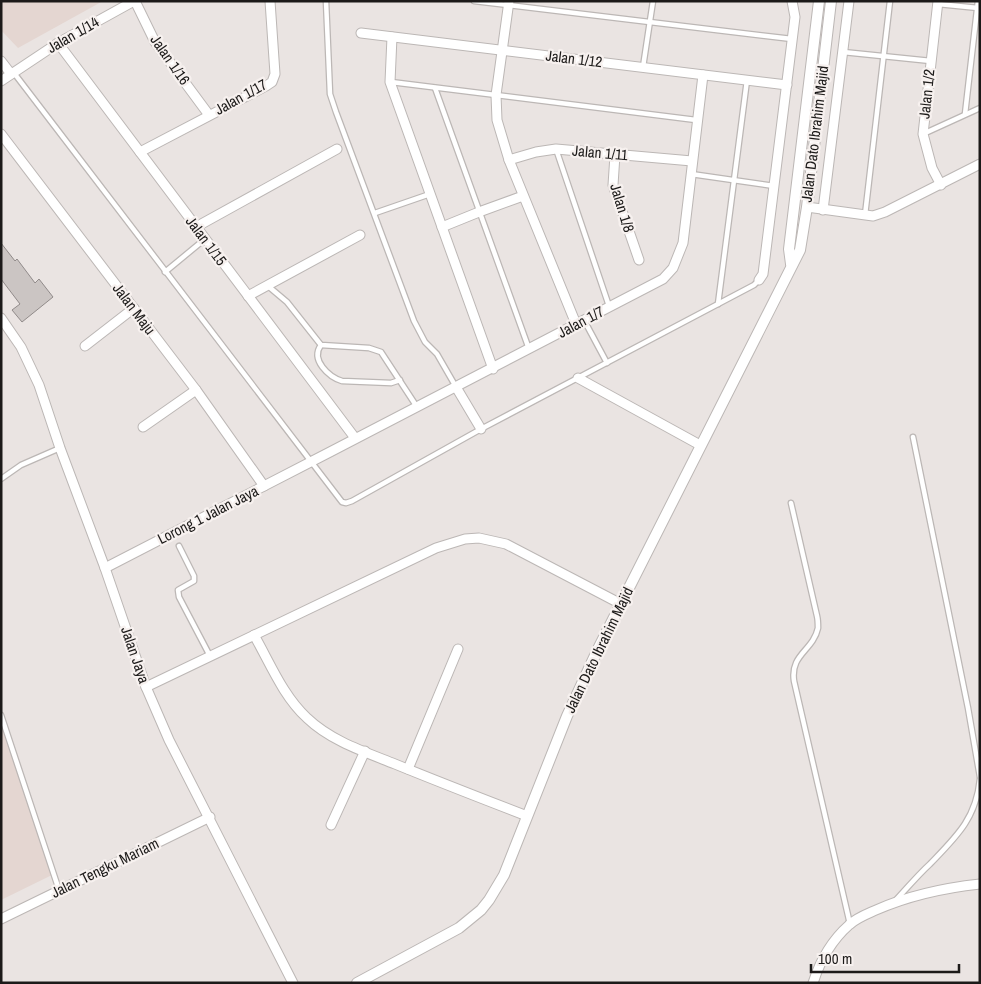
<svg xmlns="http://www.w3.org/2000/svg" width="981" height="984" font-family="'Archivo Narrow',sans-serif">
	<style>
		.built { fill: #e4d6d1 }
		.building { fill: #cbc5c3; stroke: #918b8a }
		.lines { fill: none; stroke-linecap: round; stroke-linejoin: round }
		.service-casing { stroke: #bcb7b5; stroke-width: 7 }
		.minor-casing { stroke: #bcb7b5; stroke-width: 11 }
		.tertiary-casing { stroke: #bcb7b5; stroke-width: 12 }
		.service { stroke: #fff; stroke-width: 4.5 }
		.minor { stroke: #fff; stroke-width: 9 }
		.tertiary { stroke: #fff; stroke-width: 10 }
		.labels { text-anchor: middle; stroke-width: 4.5; stroke-linejoin: round; paint-order: stroke }
		.street-label { font-size: 15px; fill: #1c1a19; stroke: #f7f1ef }
	</style>
	<rect width="100%" height="100%" fill="#eae4e2"/>
	<g class="built">
		<polygon points="1,1 103,1 18,48 1,30"/>
		<polygon points="1,710 54,874 1,900"/>
	</g>
	<polygon class="building" points="1,243 15,261 17,259 35,283 39,279 53,297 22,322 12,310 20,304 1,279"/>
	<g class="lines">
		<g class="service-casing">
			<g id="service">
				<polyline points="326,1 330,94 336,112 414,321 425,342 437,354 456,387"/>
				<polyline points="474,1 792,39"/>
				<polyline points="938,4 978,8"/>
				<polyline points="843,52 931,61"/>
				<polyline points="643,67 653,1"/>
				<polyline points="14,73 342,502 346,503 352,501 481,429 754,285 759,280"/>
				<polyline points="391,82 696,120"/>
				<polyline points="435,88 529,349"/>
				<polyline points="965,114 978,1"/>
				<polyline points="923,134 980,108"/>
				<polyline points="556,149 609,306"/>
				<polyline points="691,174 774,186"/>
				<polyline points="375,213 430,194"/>
				<polyline points="865,215 890,1"/>
				<polyline points="165,272 205,239"/>
				<polyline points="268,286 287,302 321,345 369,348 381,352 417,407"/>
				<polyline points="718,304 747,80"/>
				<polyline points="584,320 607,363"/>
				<path d="M321,345C310,360 329,377 342,381L391,383L400,380"/>
				<polyline points="913,437 968,708 980,777"/>
				<polyline points="1,479 21,465 60,448"/>
				<path d="M791,503L817,616C818,620 818,624 818,628C813,651 790,654 794,681L850,924"/>
				<polyline points="179,546 194,576 194,581 178,590 179,597 210,656"/>
				<polyline points="1,715 59,890"/>
				<path d="M896,900C907,888 918,875 930,864C956,837 976,819 980,779"/>
			</g>
		</g>
		<g class="minor-casing">
			<g id="minor">
				<polyline points="135,1 155,42 209,115"/>
				<polyline points="509,1 496,95 497,120 509,160 576,324"/>
				<polyline points="938,1 923,134 932,168 941,185"/>
				<polyline points="361,33 787,85"/>
				<polyline points="392,37 390,82 493,369"/>
				<polyline points="58,43 355,438"/>
				<polyline points="1,61 11,74"/>
				<polyline points="1,81 58,43 134,1"/>
				<polyline points="1,134 196,390 264,486"/>
				<polyline points="140,152 266,86 272,82 275,74 270,1"/>
				<polyline points="615,155 613,185 639,260"/>
				<polyline points="509,160 536,152 556,149 692,161"/>
				<polyline points="807,207 873,216 885,212 980,164"/>
				<polyline points="823,210 849,1"/>
				<polyline points="196,227 337,149"/>
				<polyline points="442,227 479,212 523,196"/>
				<polyline points="759,280 763,274 795,17 792,1"/>
				<polyline points="248,296 360,235"/>
				<polyline points="1,318 21,347 39,385 60,448 105,568 146,687 169,740 293,983"/>
				<polyline points="85,346 134,308"/>
				<polyline points="578,378 700,445"/>
				<polyline points="456,387 481,429"/>
				<polyline points="143,427 196,390"/>
				<path d="M105,568C291,472 478,376 663,279L673,268L683,243L703,75"/>
				<path d="M254,635C270,663 283,696 307,718C331,741 365,752 395,764C439,782 483,799 527,816"/>
				<polyline points="146,687 436,548 465,539 479,538 506,544 621,604"/>
				<polyline points="408,769 458,649"/>
				<polyline points="331,825 365,751"/>
				<polyline points="1,919 210,817"/>
				<path d="M813,983C820,961 832,940 849,925C856,918 867,914 876,910C910,895 943,888 980,884"/>
			</g>
		</g>
		<g class="tertiary-casing">
			<g id="tertiary">
				<polyline points="791,264 789,249 819,1"/>
				<polyline points="357,983 459,928 481,910 489,900 504,875 567,716 597,651 800,250 807,207 831,1"/>
			</g>
		</g>
		<use href="#service" class="service"/>
		<use href="#minor" class="minor"/>
		<use href="#tertiary" class="tertiary"/>
	</g>
	<g class="labels">
		<g class="street-label">
			<text transform="translate(73 35) rotate(-30)" y="5">Jalan 1/14</text>
			<text transform="translate(574 59) rotate(7)" y="5">Jalan 1/12</text>
			<text transform="translate(170 60) rotate(55)" y="5">Jalan 1/16</text>
			<text transform="translate(927 94) rotate(-84)" y="5">Jalan 1/2</text>
			<text transform="translate(241 97) rotate(-29)" y="5">Jalan 1/17</text>
			<text transform="translate(815 134) rotate(-83)" y="5">Jalan Dato Ibrahim Majid</text>
			<text transform="translate(600 153) rotate(5)" y="5">Jalan 1/11</text>
			<text transform="translate(622 208) rotate(73)" y="5">Jalan 1/8</text>
			<text transform="translate(206 241) rotate(53)" y="5">Jalan 1/15</text>
			<text transform="translate(134 309) rotate(53)" y="5">Jalan Maju</text>
			<text transform="translate(581 322) rotate(-28)" y="5">Jalan 1/7</text>
			<text transform="translate(208 515) rotate(-27)" y="5">Lorong 1 Jalan Jaya</text>
			<text transform="translate(599 650) rotate(-64)" y="5">Jalan Dato Ibrahim Majid</text>
			<text transform="translate(135 655) rotate(71)" y="5">Jalan Jaya</text>
			<text transform="translate(105 868) rotate(-26)" y="5">Jalan Tengku Mariam</text>
		</g>
	</g>
	<rect width="981" height="984" fill="none" stroke="#1c1a19" stroke-width="5"/>
	<path d="M811 964v8h148v-8" fill="none" stroke="#1c1a19" stroke-width="2.5"/>
	<text x="818" y="964" font-size="15" fill="#1c1a19" stroke="#f7f1ef" stroke-width="4" paint-order="stroke">100 m</text>
</svg>
